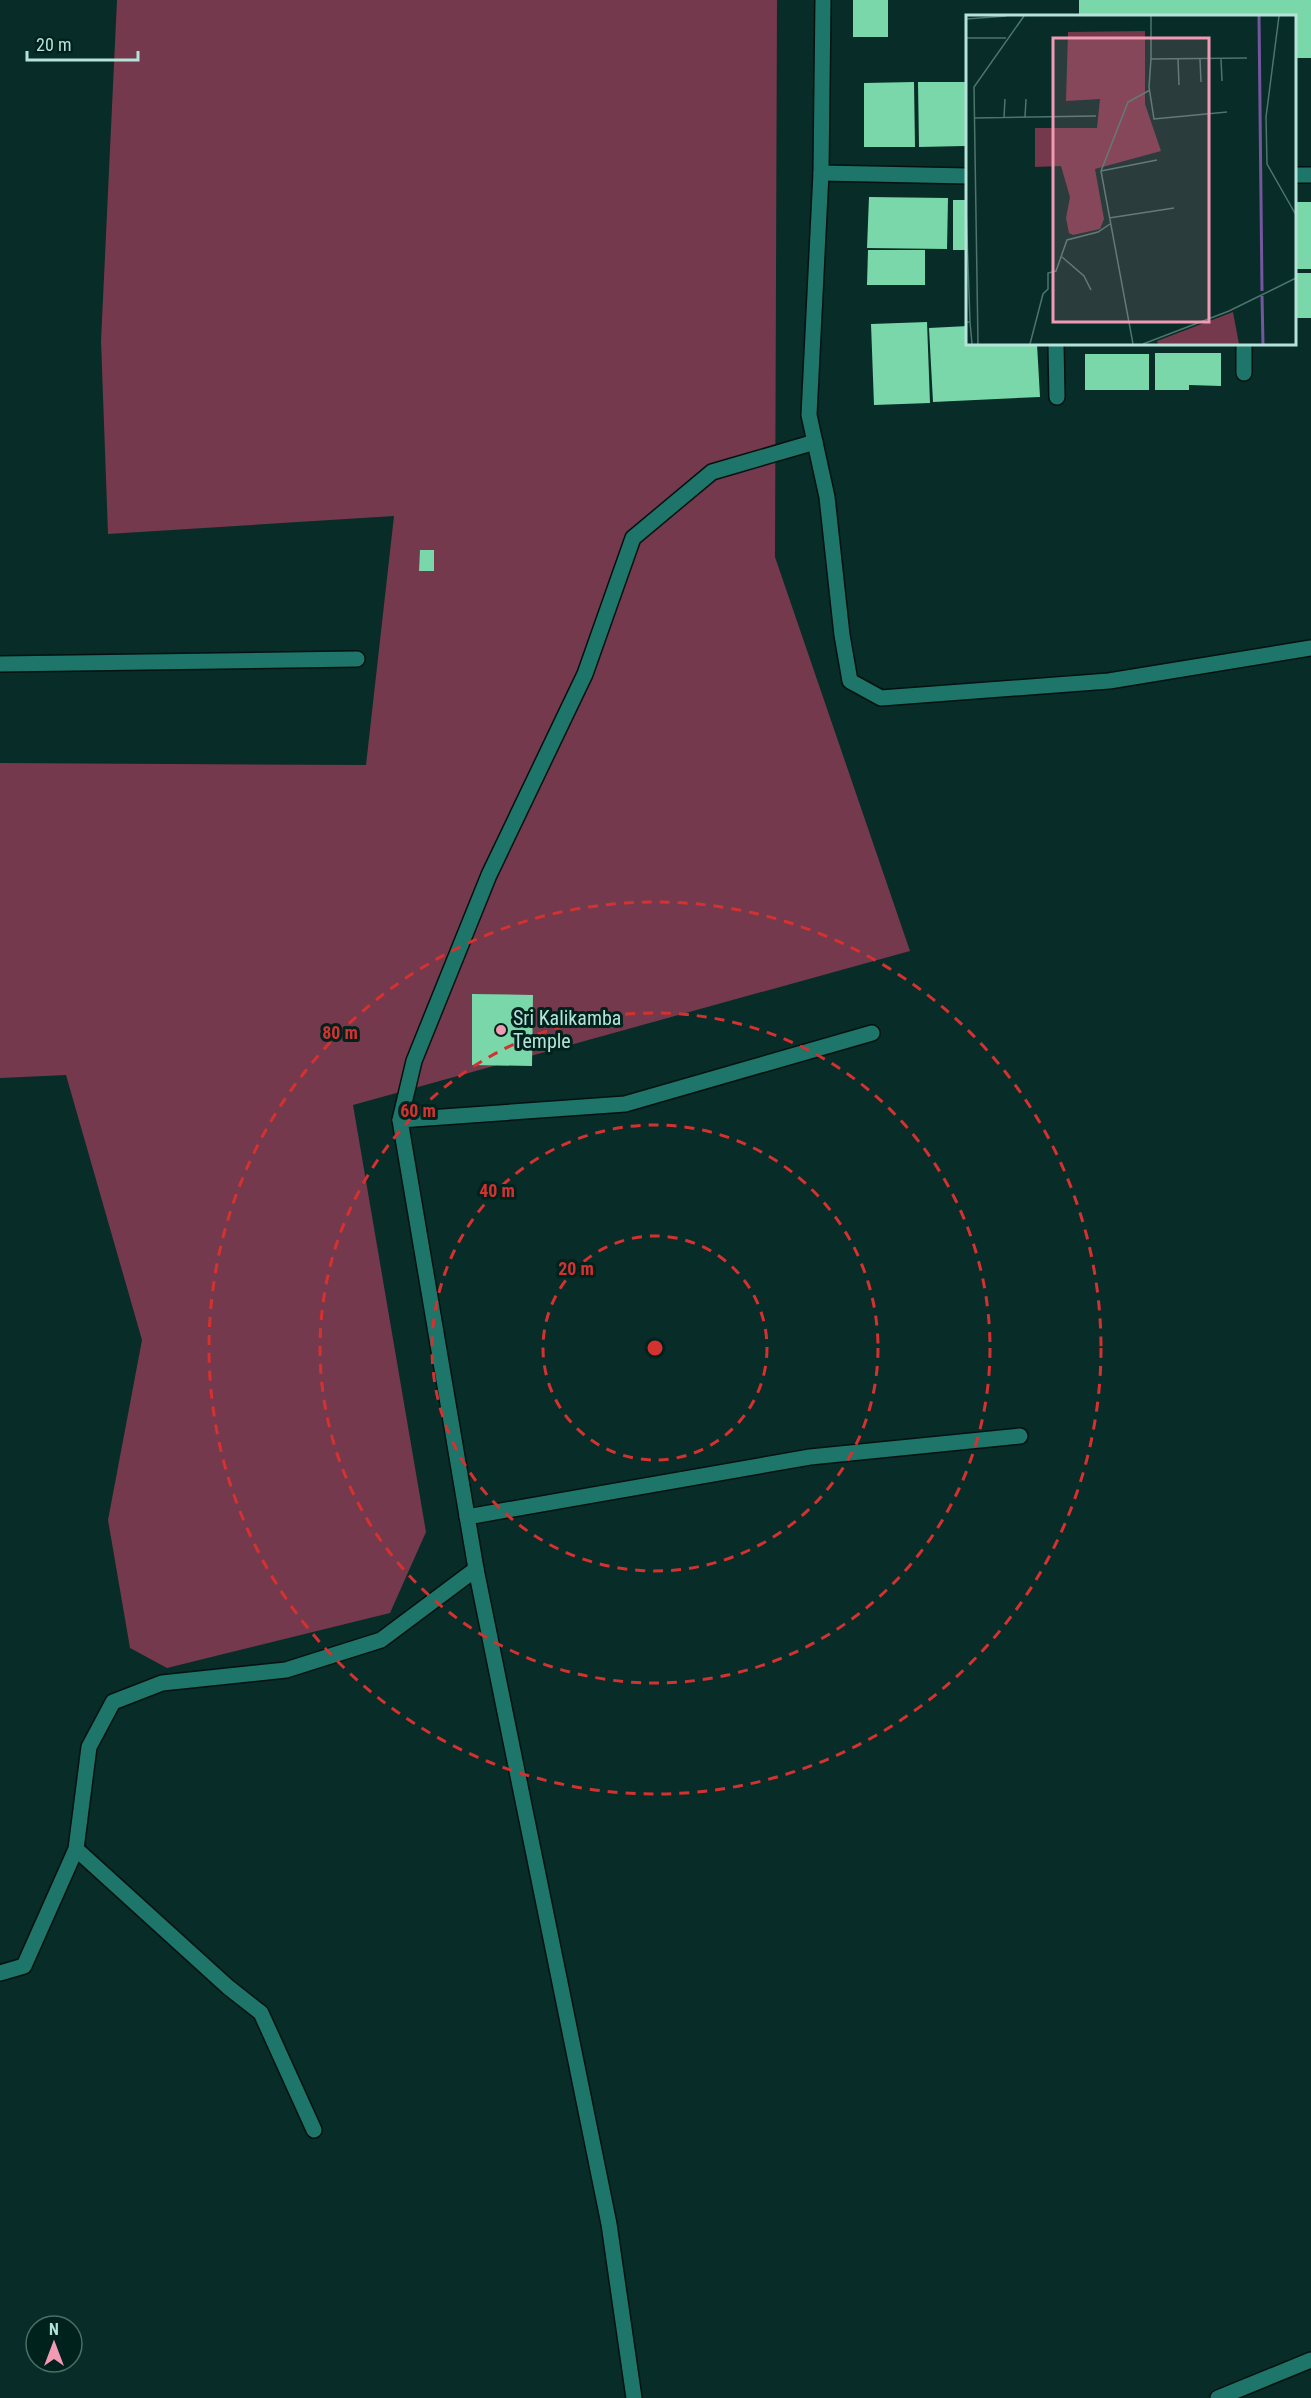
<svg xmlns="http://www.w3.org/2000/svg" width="1311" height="2398" font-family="'Roboto Condensed',sans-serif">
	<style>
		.green { fill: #74394c }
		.building { fill: #79d7a9 }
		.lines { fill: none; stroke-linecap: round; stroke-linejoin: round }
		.minor-casing { stroke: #04120f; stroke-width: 18 }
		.minor { stroke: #1d7669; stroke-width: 15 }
		.ring { fill: none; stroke: #d43131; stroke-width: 3; stroke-dasharray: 10 8 }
		.poi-dot { fill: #f19ab3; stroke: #00221d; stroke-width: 2 }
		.labels { text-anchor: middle; stroke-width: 6; stroke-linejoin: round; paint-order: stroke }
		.poi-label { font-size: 20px; fill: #b3e3d9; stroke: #00221d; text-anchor: start }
		.inset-river { fill: none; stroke: #74579f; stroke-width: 3 }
		.inset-road { fill: none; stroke: #4c756e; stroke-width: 1.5 }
		.view { fill: #f19ab3; fill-opacity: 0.15; stroke: #f19ab3; stroke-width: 3 }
		.inset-edge { fill: none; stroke: #b3e3d9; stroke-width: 3 }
		.centre { fill: #d43131; stroke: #00221d; stroke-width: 3 }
		.ring-label { font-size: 18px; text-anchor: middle; font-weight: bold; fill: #d43131; stroke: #00221d; stroke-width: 6; stroke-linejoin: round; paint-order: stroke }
	</style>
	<rect width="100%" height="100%" fill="#082c27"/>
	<polygon class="green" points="117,0 777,0 775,557 910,951 353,1105 426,1532 390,1613 167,1668 130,1648 108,1520 142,1340 66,1075 0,1078 0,763 366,765 394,516 108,534 101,341"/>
	<g class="building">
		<rect x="853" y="0" width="35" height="37"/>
		<polygon points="1079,0 1311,0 1311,58 1294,58 1294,16 1079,16"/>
		<polygon points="914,82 915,147 864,147 864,83"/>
		<polygon points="918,82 965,82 965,146 919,147"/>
		<polygon points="869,197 948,198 947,249 867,248"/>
		<rect x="953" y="200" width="15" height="50"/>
		<rect x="1294" y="202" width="17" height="67"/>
		<polygon points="868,250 925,250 925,285 867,285"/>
		<rect x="1294" y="273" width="17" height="45"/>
		<polygon points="927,322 930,403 874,405 871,324"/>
		<polygon points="968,326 968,344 1037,344 1040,397 933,402 929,328"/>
		<polygon points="1155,353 1221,353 1221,386 1189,385 1189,390 1155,390"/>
		<rect x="1085" y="354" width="64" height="36"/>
		<polygon points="420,550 434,550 434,571 419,571"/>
		<polygon points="472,994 533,995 532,1066 472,1065"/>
	</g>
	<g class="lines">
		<g class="minor-casing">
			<g id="minor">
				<polyline points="823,0 821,173 968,176"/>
				<polyline points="821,173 809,415 827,497 842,635 850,681 881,698 1109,681 1311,648"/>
				<polyline points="1294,175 1311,175"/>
				<polyline points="1056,344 1057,397"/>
				<polyline points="1244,344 1244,373"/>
				<polyline points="0,664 357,659"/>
				<polyline points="400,1120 625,1104 872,1033"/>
				<polyline points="467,1517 810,1457 1020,1436"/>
				<polyline points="76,1849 228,1987 261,2013 314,2130"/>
				<polyline points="0,1973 24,1966 76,1849 89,1747 113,1702 162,1683 286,1670 381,1640 476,1569"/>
				<polyline points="634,2398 609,2224 476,1569 400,1120 414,1061 489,875 585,674 633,538 712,472 815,442"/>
				<polyline points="1218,2398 1311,2360"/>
			</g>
		</g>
		<use href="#minor" class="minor"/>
	</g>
	<g class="ring">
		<circle cx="655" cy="1348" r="112"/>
		<circle cx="655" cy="1348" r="223"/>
		<circle cx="655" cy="1348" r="335"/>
		<circle cx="655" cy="1348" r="446"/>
	</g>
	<circle class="poi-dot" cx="501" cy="1030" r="6"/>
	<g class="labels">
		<g class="poi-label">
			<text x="513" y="1025">Sri Kalikamba<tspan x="513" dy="23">Temple</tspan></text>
		</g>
	</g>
	<g transform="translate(966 15)">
		<rect width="330" height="330" fill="#082c27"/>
		<path d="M179,16V89L195,136L129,154L138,204L134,214L107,220L103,218L100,203L104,182L95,151L69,152V113H131L134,84L100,86L102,17ZM267,297L273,329H192L191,326Z" fill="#74394c"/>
		<path class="inset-river" d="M293,1L296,276M296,281L297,329"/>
		<path class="inset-road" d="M185,1V44L281,43M313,1L300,102L301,149L330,200M0,4L40,1M0,23H40M185,44L183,72L188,104L261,97M212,44L213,70M234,44L235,67M255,44L256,66M38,102L39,84M59,102L60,84M8,103L130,101M135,156L191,145M0,191L4,307H0M143,203L208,193M96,242L118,261L125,275M4,307L6,329M12,329L8,72L58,1M64,329L77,279L82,274V258L90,256L101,225L132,217L144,209M167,329L135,156L162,87L184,75M177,329L263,296L330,263"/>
		<path class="view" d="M87,23H243V307H87Z"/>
		<rect width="330" height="330" class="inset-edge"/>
	</g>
	<circle cx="655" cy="1348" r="9" class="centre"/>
	<g class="ring-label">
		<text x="340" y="1039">80 m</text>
		<text x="418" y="1117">60 m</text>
		<text x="497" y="1197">40 m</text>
		<text x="576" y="1275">20 m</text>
	</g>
	<g transform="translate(54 2344)"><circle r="28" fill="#00221d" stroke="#486f68" stroke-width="1.5"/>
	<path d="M0-4.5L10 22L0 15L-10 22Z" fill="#f19ab3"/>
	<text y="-9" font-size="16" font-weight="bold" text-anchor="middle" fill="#b3e3d9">N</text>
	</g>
	<path d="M27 51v9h111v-9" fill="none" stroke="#b3e3d9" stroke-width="3"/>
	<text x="36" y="51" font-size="18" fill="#b3e3d9" stroke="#00221d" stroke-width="4.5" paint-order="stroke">20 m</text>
</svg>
